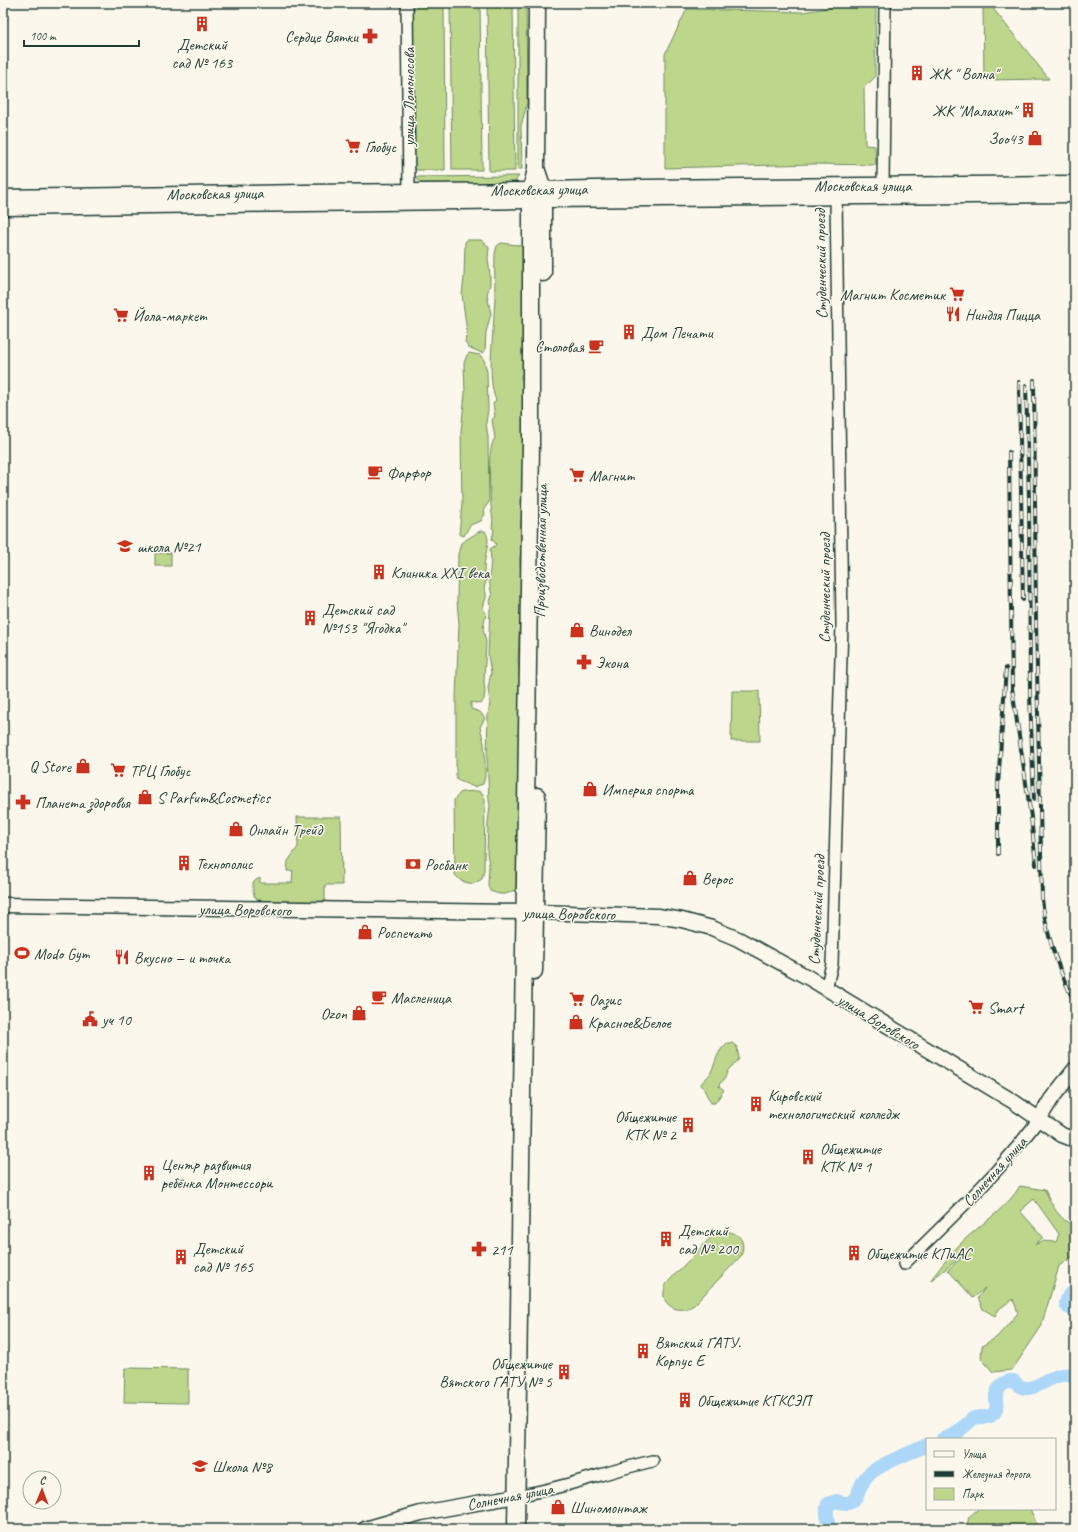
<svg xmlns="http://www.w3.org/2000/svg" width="1078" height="1532" font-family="Caveat,sans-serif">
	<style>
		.green { fill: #bed68c; stroke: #6e8a60; fill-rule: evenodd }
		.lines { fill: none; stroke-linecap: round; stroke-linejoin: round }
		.river { stroke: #acd7f8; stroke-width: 14 }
		.minor-casing { stroke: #1f3d34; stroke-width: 14 }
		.major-casing { stroke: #1f3d34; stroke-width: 17 }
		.highway-casing { stroke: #1f3d34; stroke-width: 19 }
		.minor { stroke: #fbf7ec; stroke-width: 11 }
		.major { stroke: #fbf7ec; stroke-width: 14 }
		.highway { stroke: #fbf7ec; stroke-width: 16 }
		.rail-casing { stroke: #1f3d34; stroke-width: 4 }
		.rail { stroke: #fbf7ec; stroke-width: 2.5; stroke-dasharray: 8; stroke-linecap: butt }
		.labels { text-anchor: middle; stroke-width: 3; stroke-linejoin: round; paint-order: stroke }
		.poi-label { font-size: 16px; fill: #1f3d34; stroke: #fbf7ec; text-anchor: start }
		.street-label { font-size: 16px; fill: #1f3d34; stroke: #fbf7ec }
	</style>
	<rect width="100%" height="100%" fill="#fbf7ec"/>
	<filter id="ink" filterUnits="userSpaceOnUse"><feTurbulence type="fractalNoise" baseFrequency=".025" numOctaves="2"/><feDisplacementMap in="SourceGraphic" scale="8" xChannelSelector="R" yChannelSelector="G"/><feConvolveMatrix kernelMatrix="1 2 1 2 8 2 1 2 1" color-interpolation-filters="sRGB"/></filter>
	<g filter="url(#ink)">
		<g class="green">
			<polygon points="412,3 444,3 445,170 413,170"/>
			<polygon points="450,3 480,3 482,170 452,170"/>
			<polygon points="487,3 513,3 515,171 489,171"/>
			<polygon points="518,3 526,3 527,103 521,126 522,169 518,169"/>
			<polygon points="985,4 991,6 1049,79 986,80 984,76 983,8"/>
			<polygon points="840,6 876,6 875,77 864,88 865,145 875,146 876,165 814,164 665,168 665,54 687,9 803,12"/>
			<polygon points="519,176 514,183 422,185 415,177"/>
			<polygon points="467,240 481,240 487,245 489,248 488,258 490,275 490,285 487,294 491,314 486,332 485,351 482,353 468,347 465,342 467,332 462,295 464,278 465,242"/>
			<path d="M501,243L518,245L523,247L526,374L521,375V379L526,381L527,385L523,389L525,395L523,513C519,523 521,532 521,542C521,555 518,561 522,575L518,660L520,685L516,889C505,896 501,895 490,891L488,885L489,865L487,853L488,823L490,805L489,801L487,756L488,715L490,703L488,688L491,673L488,655L490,609L491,607L490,601L492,596L489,580L491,560L490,549L495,546L496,544L492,539L494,530L492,528L493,520C490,506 486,448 495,438L492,420L495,416L493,404L496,400C487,380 493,338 494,315C496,295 494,274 495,254L497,246Z"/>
			<polygon points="469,353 480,355 484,360 487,372 488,409 486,423 488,437 489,502 484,509 485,514 481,521 470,525 464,536 459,534 462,504 461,432 465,393 464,363 467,355"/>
			<path d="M480,531H485C491,540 486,549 485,559C484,564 484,570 484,575L487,578L484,588C489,597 484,600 483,609L486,613L483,629L486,642L484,682L485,691L484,699L481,704L471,702V709L480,712L485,718L480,727L484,743L485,762V777L483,784L474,787L457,780L456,775V697L459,624L457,601L458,554L461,543Z"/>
			<rect x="155" y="553" width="16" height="13"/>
			<polygon points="732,691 759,691 760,741 731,741"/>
			<polygon points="478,791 483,794 485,800 484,870 482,879 473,884 461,881 455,875 454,800 461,792"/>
			<path d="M297,817H341L342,885H325V902L259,901C252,896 253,891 253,883L256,880L260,878V883H292L293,871H287L288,861L298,847Z"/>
			<path d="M727,1043H732L737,1047L739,1059C736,1063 733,1065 729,1069C725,1074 727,1079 720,1083L719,1086L724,1090L715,1103H711L701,1084C704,1079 710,1076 711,1072C717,1060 716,1053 727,1043Z"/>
			<path d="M1020,1186L1045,1190C1053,1207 1058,1218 1075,1227V1255L1059,1266L1041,1327L1012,1370L993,1372L981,1358L982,1346L997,1337L1018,1313L1013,1299L999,1309L995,1316L983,1309L978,1298L985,1288L973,1298L948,1270L970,1250L930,1281C943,1264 955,1247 971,1234C988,1219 1008,1206 1020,1186ZM1034,1199L1059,1234L1056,1242L1042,1241L1035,1245L1043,1237L1020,1211Z"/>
			<path d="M722,1231C738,1231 747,1240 741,1256L694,1305C691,1307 688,1308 685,1309C676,1311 666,1306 664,1297C663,1293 665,1288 666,1284L714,1234Z"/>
			<polygon points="125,1368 188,1369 188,1403 124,1402"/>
			<polygon points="978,1509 1030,1509 1039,1529 966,1529 969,1517"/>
		</g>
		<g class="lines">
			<g class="river">
				<path d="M1075,1291L1069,1295L1066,1303C1067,1308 1070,1309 1075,1309"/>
				<path d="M943,1439C950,1437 957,1433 962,1428C967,1425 969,1421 974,1418C981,1415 989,1420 994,1413C999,1407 995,1401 996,1395C999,1386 1005,1380 1014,1381C1027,1399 1046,1377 1062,1375C1066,1374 1071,1375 1075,1374"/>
				<path d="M826,1529C831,1521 824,1513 828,1504L837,1501C859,1510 856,1488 867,1476C878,1464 911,1453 927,1445"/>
			</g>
			<g class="minor-casing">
				<g id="minor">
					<polyline points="407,3 409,191"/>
					<polyline points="883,185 885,3"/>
					<polyline points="826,989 832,964 842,624 836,197"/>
					<path d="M904,1264C951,1218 1000,1172 1039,1119"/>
					<path d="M526,1494C569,1487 610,1470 653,1461"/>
				</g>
			</g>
			<g class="major-casing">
				<g id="major">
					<polyline points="543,189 644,187 1075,183"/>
					<polyline points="3,197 302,192 531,190"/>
					<polyline points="543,200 1075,195"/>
					<polyline points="3,208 531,201"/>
					<polyline points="3,905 524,912"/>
					<polyline points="536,912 658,916 682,920 712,928 738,939 809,978 1014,1102 1062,1135 1075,1140"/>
					<polyline points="1039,1119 1052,1098 1075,1069"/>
					<polyline points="365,1529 421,1513 516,1496"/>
				</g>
			</g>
			<g class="highway-casing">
				<g id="highway">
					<polyline points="537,171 543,189 543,273"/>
					<polyline points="534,971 537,796"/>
					<polyline points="516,1529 531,444 531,190 536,169 537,3"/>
				</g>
			</g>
			<use href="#minor" class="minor"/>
			<use href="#major" class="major"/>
			<use href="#highway" class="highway"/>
			<g class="rail-casing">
				<g id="rail">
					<path d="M1034,380L1036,622L1042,899C1046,936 1058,969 1075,1003"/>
					<polyline points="1019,382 1023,600"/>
					<polyline points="1026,385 1029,500 1030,695 1034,800"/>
					<polyline points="1009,452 1012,688 1031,817 1036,865"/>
					<polyline points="998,854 998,785 1006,668"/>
				</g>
			</g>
			<use href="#rail" class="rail"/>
		</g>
	</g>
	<defs>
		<g id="building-bare" transform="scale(1.2)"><path d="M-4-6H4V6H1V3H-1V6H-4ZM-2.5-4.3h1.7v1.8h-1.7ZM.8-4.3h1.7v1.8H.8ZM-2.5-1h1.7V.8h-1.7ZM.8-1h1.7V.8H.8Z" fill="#c8321e" stroke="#fbf7ec" stroke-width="2.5" paint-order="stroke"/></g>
		<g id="pharmacy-bare" transform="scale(1.2)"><path d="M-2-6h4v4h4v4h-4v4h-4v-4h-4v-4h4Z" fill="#c8321e" stroke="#fbf7ec" stroke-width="2.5" paint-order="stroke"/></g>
		<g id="shop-bare" transform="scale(1.2)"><path d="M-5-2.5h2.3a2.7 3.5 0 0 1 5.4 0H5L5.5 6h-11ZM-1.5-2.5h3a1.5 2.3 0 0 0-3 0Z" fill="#c8321e" stroke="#fbf7ec" stroke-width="2.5" paint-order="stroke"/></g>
		<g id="supermarket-bare" transform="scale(1.2)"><path d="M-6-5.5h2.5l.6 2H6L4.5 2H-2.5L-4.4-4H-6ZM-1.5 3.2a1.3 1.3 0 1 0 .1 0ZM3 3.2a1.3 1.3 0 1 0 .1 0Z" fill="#c8321e" stroke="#fbf7ec" stroke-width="2.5" paint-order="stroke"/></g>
		<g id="restaurant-bare" transform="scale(1.2)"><path d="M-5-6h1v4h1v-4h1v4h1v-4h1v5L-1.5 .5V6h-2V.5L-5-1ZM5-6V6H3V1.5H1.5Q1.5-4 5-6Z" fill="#c8321e" stroke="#fbf7ec" stroke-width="2.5" paint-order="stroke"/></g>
		<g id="cafe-bare" transform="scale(1.2)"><path d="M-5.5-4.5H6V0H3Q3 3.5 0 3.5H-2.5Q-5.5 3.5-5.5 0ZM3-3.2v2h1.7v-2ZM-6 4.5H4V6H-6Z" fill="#c8321e" stroke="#fbf7ec" stroke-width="2.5" paint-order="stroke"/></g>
		<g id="school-bare" transform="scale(1.2)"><path d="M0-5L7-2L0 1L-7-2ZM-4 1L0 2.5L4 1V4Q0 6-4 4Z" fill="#c8321e" stroke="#fbf7ec" stroke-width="2.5" paint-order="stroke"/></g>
		<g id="bank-bare" transform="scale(1.2)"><path d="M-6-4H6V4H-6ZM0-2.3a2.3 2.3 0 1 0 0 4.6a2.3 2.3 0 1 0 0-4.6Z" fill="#c8321e" stroke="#fbf7ec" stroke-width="2.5" paint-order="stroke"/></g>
		<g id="stadium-bare" transform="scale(1.2)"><path d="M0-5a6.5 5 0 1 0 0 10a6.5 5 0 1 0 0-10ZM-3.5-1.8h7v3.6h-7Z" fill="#c8321e" stroke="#fbf7ec" stroke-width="2.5" paint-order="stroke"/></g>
		<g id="civic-bare" transform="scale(1.2)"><path d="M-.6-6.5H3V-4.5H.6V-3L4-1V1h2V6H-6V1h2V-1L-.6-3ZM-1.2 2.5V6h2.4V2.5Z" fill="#c8321e" stroke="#fbf7ec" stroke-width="2.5" paint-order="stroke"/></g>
	</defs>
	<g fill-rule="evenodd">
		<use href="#building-bare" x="202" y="24"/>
		<use href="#pharmacy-bare" x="370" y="36"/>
		<use href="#building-bare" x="917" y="73"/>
		<use href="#building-bare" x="1028" y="110"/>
		<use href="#shop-bare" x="1035" y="138"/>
		<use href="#supermarket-bare" x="353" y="146"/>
		<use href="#supermarket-bare" x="957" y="294"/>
		<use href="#restaurant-bare" x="953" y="314"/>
		<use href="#supermarket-bare" x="121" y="315"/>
		<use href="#building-bare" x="629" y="332"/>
		<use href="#cafe-bare" x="596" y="346"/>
		<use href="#cafe-bare" x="375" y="472"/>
		<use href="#supermarket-bare" x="577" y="475"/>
		<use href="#school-bare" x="125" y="546"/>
		<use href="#building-bare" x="379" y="572"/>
		<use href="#building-bare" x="310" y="618"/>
		<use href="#shop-bare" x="577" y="630"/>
		<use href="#pharmacy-bare" x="584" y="662"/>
		<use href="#shop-bare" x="83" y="766"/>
		<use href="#supermarket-bare" x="118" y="770"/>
		<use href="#shop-bare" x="590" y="789"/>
		<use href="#shop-bare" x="145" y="797"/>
		<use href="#pharmacy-bare" x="23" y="802"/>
		<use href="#shop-bare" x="236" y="829"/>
		<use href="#building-bare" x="184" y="863"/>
		<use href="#bank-bare" x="413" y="864"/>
		<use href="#shop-bare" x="690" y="878"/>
		<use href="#shop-bare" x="365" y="932"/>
		<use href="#stadium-bare" x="22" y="953"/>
		<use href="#restaurant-bare" x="122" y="957"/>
		<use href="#cafe-bare" x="379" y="997"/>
		<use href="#supermarket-bare" x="577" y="999"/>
		<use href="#supermarket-bare" x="976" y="1007"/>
		<use href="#shop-bare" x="359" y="1013"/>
		<use href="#civic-bare" x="90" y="1019"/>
		<use href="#shop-bare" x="576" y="1022"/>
		<use href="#building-bare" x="756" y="1104"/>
		<use href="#building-bare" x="688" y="1125"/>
		<use href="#building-bare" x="808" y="1157"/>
		<use href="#building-bare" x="149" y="1173"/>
		<use href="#building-bare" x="666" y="1239"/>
		<use href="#pharmacy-bare" x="479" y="1249"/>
		<use href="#building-bare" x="854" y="1253"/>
		<use href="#building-bare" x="181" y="1257"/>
		<use href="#building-bare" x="643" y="1351"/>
		<use href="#building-bare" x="564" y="1372"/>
		<use href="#building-bare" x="685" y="1400"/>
		<use href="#school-bare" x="200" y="1466"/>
		<use href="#shop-bare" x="558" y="1507"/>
	</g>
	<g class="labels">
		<g class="poi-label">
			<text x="358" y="42" text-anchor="end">Сердце Вятки</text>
			<text x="202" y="50" text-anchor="middle">Детский<tspan x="202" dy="18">сад № 163</tspan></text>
			<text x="929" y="79">ЖК " Волна"</text>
			<text x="1016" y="116" text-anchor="end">ЖК "Малахит"</text>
			<text x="1023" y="144" text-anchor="end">Зоо43</text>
			<text x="365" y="152">Глобус</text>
			<text x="945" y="300" text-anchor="end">Магнит Косметик</text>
			<text x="965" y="320">Ниндзя Пицца</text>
			<text x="133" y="321">Йола-маркет</text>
			<text x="641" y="338">Дом Печати</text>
			<text x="584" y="352" text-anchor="end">Столовая</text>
			<text x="387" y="478">Фарфор</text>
			<text x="589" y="481">Магнит</text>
			<text x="137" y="552">школа №21</text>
			<text x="391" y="578">Клиника XXI века</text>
			<text x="322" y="615">Детский сад<tspan x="322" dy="18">№153 "Ягодка"</tspan></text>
			<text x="589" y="636">Винодел</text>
			<text x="596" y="668">Экона</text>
			<text x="71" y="772" text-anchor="end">Q Store</text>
			<text x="130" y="776">ТРЦ Глобус</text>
			<text x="602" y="795">Империя спорта</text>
			<text x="157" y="803">S Parfum&amp;Cosmetics</text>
			<text x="35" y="808">Планета здоровья</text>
			<text x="248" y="835">Онлайн Трейд</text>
			<text x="196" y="869">Технополис</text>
			<text x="425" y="870">Росбанк</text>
			<text x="702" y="884">Верос</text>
			<text x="377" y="938">Роспечать</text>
			<text x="34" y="959">Modo Gym</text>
			<text x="134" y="963">Вкусно — и точка</text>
			<text x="391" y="1003">Масленица</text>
			<text x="589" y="1005">Оазис</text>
			<text x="988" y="1013">Smart</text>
			<text x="347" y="1019" text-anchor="end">Ozon</text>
			<text x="102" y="1025">уч 10</text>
			<text x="588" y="1028">Красное&amp;Белое</text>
			<text x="768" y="1101">Кировский<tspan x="768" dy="18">технологический колледж</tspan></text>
			<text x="676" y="1122" text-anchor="end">Общежитие<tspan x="676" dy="18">КТК № 2</tspan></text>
			<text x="820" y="1154">Общежитие<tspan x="820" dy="18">КТК № 1</tspan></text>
			<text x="161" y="1170">Центр развития<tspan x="161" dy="18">ребёнка Монтессори</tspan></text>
			<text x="678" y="1236">Детский<tspan x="678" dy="18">сад № 200</tspan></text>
			<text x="193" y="1254">Детский<tspan x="193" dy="18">сад № 165</tspan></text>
			<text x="491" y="1255">211</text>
			<text x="866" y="1259">Общежитие КПиАС</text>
			<text x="655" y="1348">Вятский ГАТУ.<tspan x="655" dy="18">Корпус Е</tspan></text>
			<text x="552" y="1369" text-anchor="end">Общежитие<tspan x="552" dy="18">Вятского ГАТУ № 5</tspan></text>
			<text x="697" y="1406">Общежитие КГКСЭП</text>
			<text x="212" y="1472">Школа №8</text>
			<text x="570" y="1513">Шиномонтаж</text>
		</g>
		<g class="street-label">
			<text transform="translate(408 97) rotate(-90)" y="6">улица Ломоносова</text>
			<text x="863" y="191">Московская улица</text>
			<text transform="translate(539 189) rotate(-1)" y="6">Московская улица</text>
			<text transform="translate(215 193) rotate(-1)" y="6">Московская улица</text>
			<text transform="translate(820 264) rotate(-91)" y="6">Студенческий проезд</text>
			<text transform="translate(540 551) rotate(-89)" y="6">Производственная улица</text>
			<text transform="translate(824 588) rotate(-90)" y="6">Студенческий проезд</text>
			<text transform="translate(245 909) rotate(1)" y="6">улица Воровского</text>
			<text transform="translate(816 910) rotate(-87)" y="6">Студенческий проезд</text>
			<text transform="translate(569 913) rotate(1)" y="6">улица Воровского</text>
			<text transform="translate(879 1021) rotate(31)" y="6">улица Воровского</text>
			<text transform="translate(994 1171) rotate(-48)" y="6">Солнечная улица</text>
			<text transform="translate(510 1496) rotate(-11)" y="6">Солнечная улица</text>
		</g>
	</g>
	<rect width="1078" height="1532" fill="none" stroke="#fbf7ec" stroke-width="16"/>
	<rect x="8" y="8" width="1062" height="1516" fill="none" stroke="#1f3d34" stroke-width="1.5" filter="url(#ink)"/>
	<rect x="926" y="1438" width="130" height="72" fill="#fbf7ec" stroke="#a3ada2"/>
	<rect x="934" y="1451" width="20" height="6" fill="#fbf7ec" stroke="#a3ada2"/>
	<text x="962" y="1458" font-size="12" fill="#1f3d34">Улица</text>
	<rect x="934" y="1471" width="20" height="6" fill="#1f3d34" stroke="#a3ada2"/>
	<text x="962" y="1478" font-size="12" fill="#1f3d34">Железная дорога</text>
	<rect x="934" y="1488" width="20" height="12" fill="#bed68c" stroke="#a3ada2"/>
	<text x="962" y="1498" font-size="12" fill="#1f3d34">Парк</text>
	<g transform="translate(42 1490) rotate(1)"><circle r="19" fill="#fbf7ec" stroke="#a3ada2"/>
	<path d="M0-3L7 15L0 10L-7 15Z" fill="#c8321e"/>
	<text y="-6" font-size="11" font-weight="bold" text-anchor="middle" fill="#1f3d34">С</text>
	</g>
	<path d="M24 40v6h115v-6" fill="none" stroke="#1f3d34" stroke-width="2"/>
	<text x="30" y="40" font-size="12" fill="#1f3d34" stroke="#fbf7ec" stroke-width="3" paint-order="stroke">100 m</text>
</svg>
